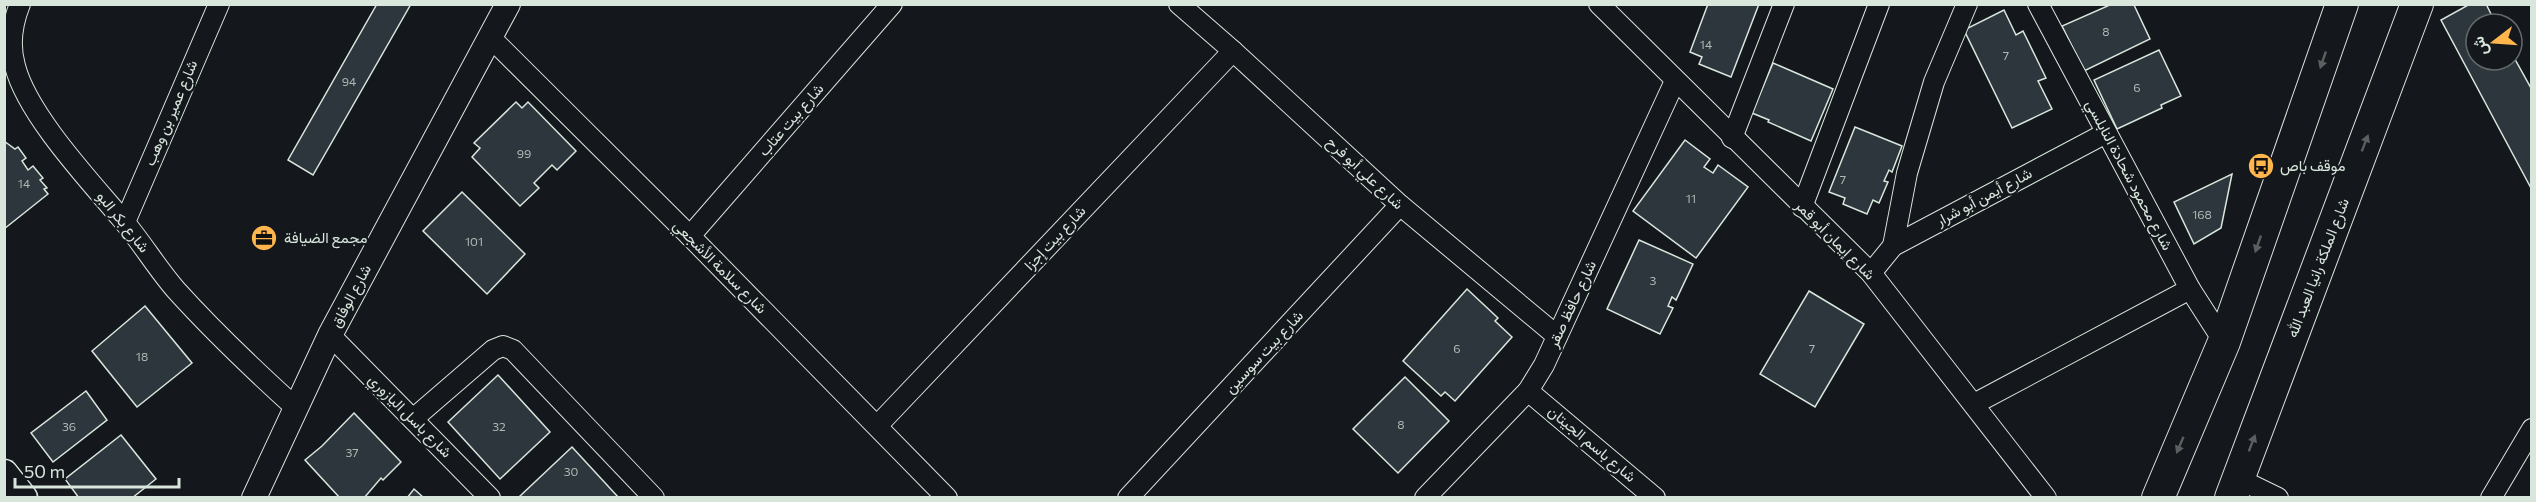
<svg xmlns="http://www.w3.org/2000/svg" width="2536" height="502" font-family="Commissioner,Vazirmatn,sans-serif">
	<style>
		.building { fill: #2c363c; stroke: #d8e6dc; stroke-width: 1.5 }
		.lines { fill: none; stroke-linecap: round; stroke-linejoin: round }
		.minor-casing { stroke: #d8e6dc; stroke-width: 22 }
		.tertiary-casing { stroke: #d8e6dc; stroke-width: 26 }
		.secondary-casing { stroke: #d8e6dc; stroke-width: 31 }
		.primary-casing { stroke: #d8e6dc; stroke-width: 34 }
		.minor { stroke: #14181c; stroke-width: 20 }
		.tertiary { stroke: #14181c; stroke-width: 24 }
		.secondary { stroke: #14181c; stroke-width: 28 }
		.primary { stroke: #14181c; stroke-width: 32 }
		.oneway { fill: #59605f }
		.labels { text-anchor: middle; stroke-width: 4.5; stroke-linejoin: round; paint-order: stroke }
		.number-label { font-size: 12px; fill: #adbab4 }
		.street-label { font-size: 15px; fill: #d8e6dc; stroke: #14181c }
		.poi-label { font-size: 15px; fill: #d8e6dc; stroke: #14181c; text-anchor: start }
	</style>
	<rect width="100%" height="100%" fill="#14181c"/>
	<g class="building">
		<polygon points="377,4 411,4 313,175 288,160"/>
		<polygon points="1708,4 1759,4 1731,77 1699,64 1702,57 1690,52"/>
		<polygon points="2112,4 2134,5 2150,39 2084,71 2062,26"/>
		<polygon points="2470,4 2486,4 2496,24 2476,24 2476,60 2512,60 2512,54 2532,90 2532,190 2441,20"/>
		<polygon points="2004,10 2016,35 2023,31 2046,78 2038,81 2052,109 2012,128 1964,30"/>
		<polygon points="2159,50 2181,96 2161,105 2162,108 2117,129 2094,80"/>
		<polygon points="1773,63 1833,89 1811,141 1768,122 1769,120 1752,113"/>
		<polygon points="516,102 522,108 528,102 576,151 557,170 552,165 534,183 539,188 520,206 472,157 480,148 474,143"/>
		<polygon points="1855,127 1902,146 1892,172 1889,170 1884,181 1888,182 1879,203 1873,200 1867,214 1843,204 1845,198 1829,192"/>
		<polygon points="1685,140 1710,159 1704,167 1713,173 1718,165 1748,187 1696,258 1633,211"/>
		<polygon points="4,141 15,149 18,147 26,158 22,161 28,170 33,166 43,178 40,180 47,188 44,189 48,194 4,229"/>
		<polygon points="2232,174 2221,228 2194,244 2174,202"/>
		<polygon points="462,192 525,254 487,294 423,231"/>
		<polygon points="1639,240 1693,264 1676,300 1672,297 1668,306 1673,308 1660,334 1607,309"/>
		<polygon points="1467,289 1498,318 1495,321 1512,337 1455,401 1445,392 1441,396 1403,361"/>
		<polygon points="1809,291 1864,324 1815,407 1760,374"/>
		<polygon points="145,306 192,363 137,407 92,351"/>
		<polygon points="498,375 550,432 500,479 448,422"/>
		<polygon points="1405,377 1449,421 1398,473 1353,429"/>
		<polygon points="86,391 107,420 53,462 31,433"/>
		<polygon points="354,413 401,462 383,480 381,478 364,498 340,498 305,460 322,446"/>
		<polygon points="121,435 156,479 132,498 79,498 65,479"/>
		<polygon points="572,447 619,498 520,498 519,497"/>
		<polygon points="414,489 424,498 407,498"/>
	</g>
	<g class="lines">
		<g class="minor-casing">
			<g id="minor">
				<path d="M20,4C12,24 9,45 15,66C27,114 89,180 121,218C141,241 156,267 176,290C214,332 254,370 296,408"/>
				<polyline points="1179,4 1233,51 1400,205 1557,336"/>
				<polyline points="1599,4 1871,273 2046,498"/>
				<polyline points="2038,4 2190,289 2224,342"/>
				<polyline points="491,38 690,236 947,498"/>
				<polyline points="1732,138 1784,4"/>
				<polyline points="1802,207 1879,4"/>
				<polyline points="125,222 219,4"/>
				<polyline points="690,236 892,4"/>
				<polyline points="1893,246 1907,173 1934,82 1967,4"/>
				<polyline points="1871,273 1893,246 2106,133"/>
				<polyline points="330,335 490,498"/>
				<polyline points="1528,391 1655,498"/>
				<polyline points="1974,404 2190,289"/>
				<polyline points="413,419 493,350 503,346 513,350 654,498"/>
				<polyline points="877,426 1233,51"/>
				<polyline points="2239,479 2278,498"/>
				<polyline points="1128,498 1400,205"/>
				<polyline points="1425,498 1528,391 1544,365 1675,81"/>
				<polyline points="2491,498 2532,429"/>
			</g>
		</g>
		<g class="tertiary-casing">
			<polyline id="tertiary" points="254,498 330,335 508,4"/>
		</g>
		<g class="secondary-casing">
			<polyline id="secondary" points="4,474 23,498"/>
		</g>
		<g class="primary-casing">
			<g id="primary">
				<polyline points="2158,498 2224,342 2342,4"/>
				<polyline points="2231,498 2417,4"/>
			</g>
		</g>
		<use href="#minor" class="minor"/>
		<use href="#tertiary" class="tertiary"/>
		<use href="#secondary" class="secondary"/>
		<use href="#primary" class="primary"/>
	</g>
	<defs><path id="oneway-solid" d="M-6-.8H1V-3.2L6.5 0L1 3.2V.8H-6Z" transform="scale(1.5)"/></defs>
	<g class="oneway">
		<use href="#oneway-solid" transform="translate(2323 60) rotate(109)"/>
		<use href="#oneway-solid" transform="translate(2365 143) rotate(-69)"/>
		<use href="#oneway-solid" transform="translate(2258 244) rotate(109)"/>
		<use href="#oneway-solid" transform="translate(2252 443) rotate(-69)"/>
		<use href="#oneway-solid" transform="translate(2180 445) rotate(113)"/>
	</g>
	<defs>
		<g id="bus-disc" transform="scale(1.35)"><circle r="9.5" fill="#ffb74d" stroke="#14181c"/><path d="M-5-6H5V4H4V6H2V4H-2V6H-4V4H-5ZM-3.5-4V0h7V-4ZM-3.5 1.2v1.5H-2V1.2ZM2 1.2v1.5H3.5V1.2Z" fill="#111"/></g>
		<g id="office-disc" transform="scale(1.35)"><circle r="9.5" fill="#ffb74d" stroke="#14181c"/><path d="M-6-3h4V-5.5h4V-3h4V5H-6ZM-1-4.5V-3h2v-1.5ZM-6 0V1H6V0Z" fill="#111"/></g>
	</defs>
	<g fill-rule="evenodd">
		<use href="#bus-disc" x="2261" y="166"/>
		<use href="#office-disc" x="264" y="238"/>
	</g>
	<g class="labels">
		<g class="number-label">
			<text x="2106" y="36">8</text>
			<text x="1706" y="49">14</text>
			<text x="2006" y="60">7</text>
			<text x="349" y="86">94</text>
			<text x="2137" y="92">6</text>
			<text x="524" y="158">99</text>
			<text x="1843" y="184">7</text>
			<text x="24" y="188">14</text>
			<text x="1691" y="203">11</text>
			<text x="2202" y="219">168</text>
			<text x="474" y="246">101</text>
			<text x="1653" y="285">3</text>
			<text x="1457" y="353">6</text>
			<text x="1812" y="353">7</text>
			<text x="142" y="361">18</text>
			<text x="1401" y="429">8</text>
			<text x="69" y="431">36</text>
			<text x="499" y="431">32</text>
			<text x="352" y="457">37</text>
			<text x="571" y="476">30</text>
		</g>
		<g class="street-label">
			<text transform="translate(171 113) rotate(-67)" y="5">شارع عمير بن وهب</text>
			<text transform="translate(791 120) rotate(-49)" y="5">شارع بيت عتاب</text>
			<text transform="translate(1365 173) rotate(43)" y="5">شارع علي أبو فرح</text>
			<text transform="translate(2129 175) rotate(62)" y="5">شارع محمود شحادة النابلسي</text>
			<text transform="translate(1984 197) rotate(-28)" y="5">شارع أيمن أبو شرار</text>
			<text transform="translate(123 222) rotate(51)" y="5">شارع بكر البو</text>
			<text transform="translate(1055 238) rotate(-47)" y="5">شارع بيت إجزا</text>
			<text transform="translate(1835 240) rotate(45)" y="5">شارع إيمان أبو قمر</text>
			<text transform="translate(720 267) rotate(45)" y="5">شارع سلامة الأشجعي</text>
			<text transform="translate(2318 268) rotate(-69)" y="5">شارع الملكة رانيا العبد الله</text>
			<text transform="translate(351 296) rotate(-62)" y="5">شارع الوفاق</text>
			<text transform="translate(1572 304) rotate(-65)" y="5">شارع حافظ صقر</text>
			<text transform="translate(1264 352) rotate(-47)" y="5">شارع بيت سوسين</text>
			<text transform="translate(410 416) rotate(45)" y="5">شارع باسل اليازوري</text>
			<text transform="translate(1592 444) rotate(40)" y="5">شارع باسم الجيتان</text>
		</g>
		<g class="poi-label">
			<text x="2280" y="171">موقف باص</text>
			<text x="284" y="243">مجمع الضيافة</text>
		</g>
	</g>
	<rect width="2536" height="502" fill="none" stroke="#d8e6dc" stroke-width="12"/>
	<g transform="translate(2494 42) rotate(253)"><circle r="28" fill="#14181c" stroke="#626a69" stroke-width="1.5"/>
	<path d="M0-4.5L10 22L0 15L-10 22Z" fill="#ffb74d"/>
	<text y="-9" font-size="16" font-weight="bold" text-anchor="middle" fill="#d8e6dc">ش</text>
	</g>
	<path d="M15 478v9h164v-9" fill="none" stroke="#d8e6dc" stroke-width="3"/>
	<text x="24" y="478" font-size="18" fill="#d8e6dc" stroke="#14181c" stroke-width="4.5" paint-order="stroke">50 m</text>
</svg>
